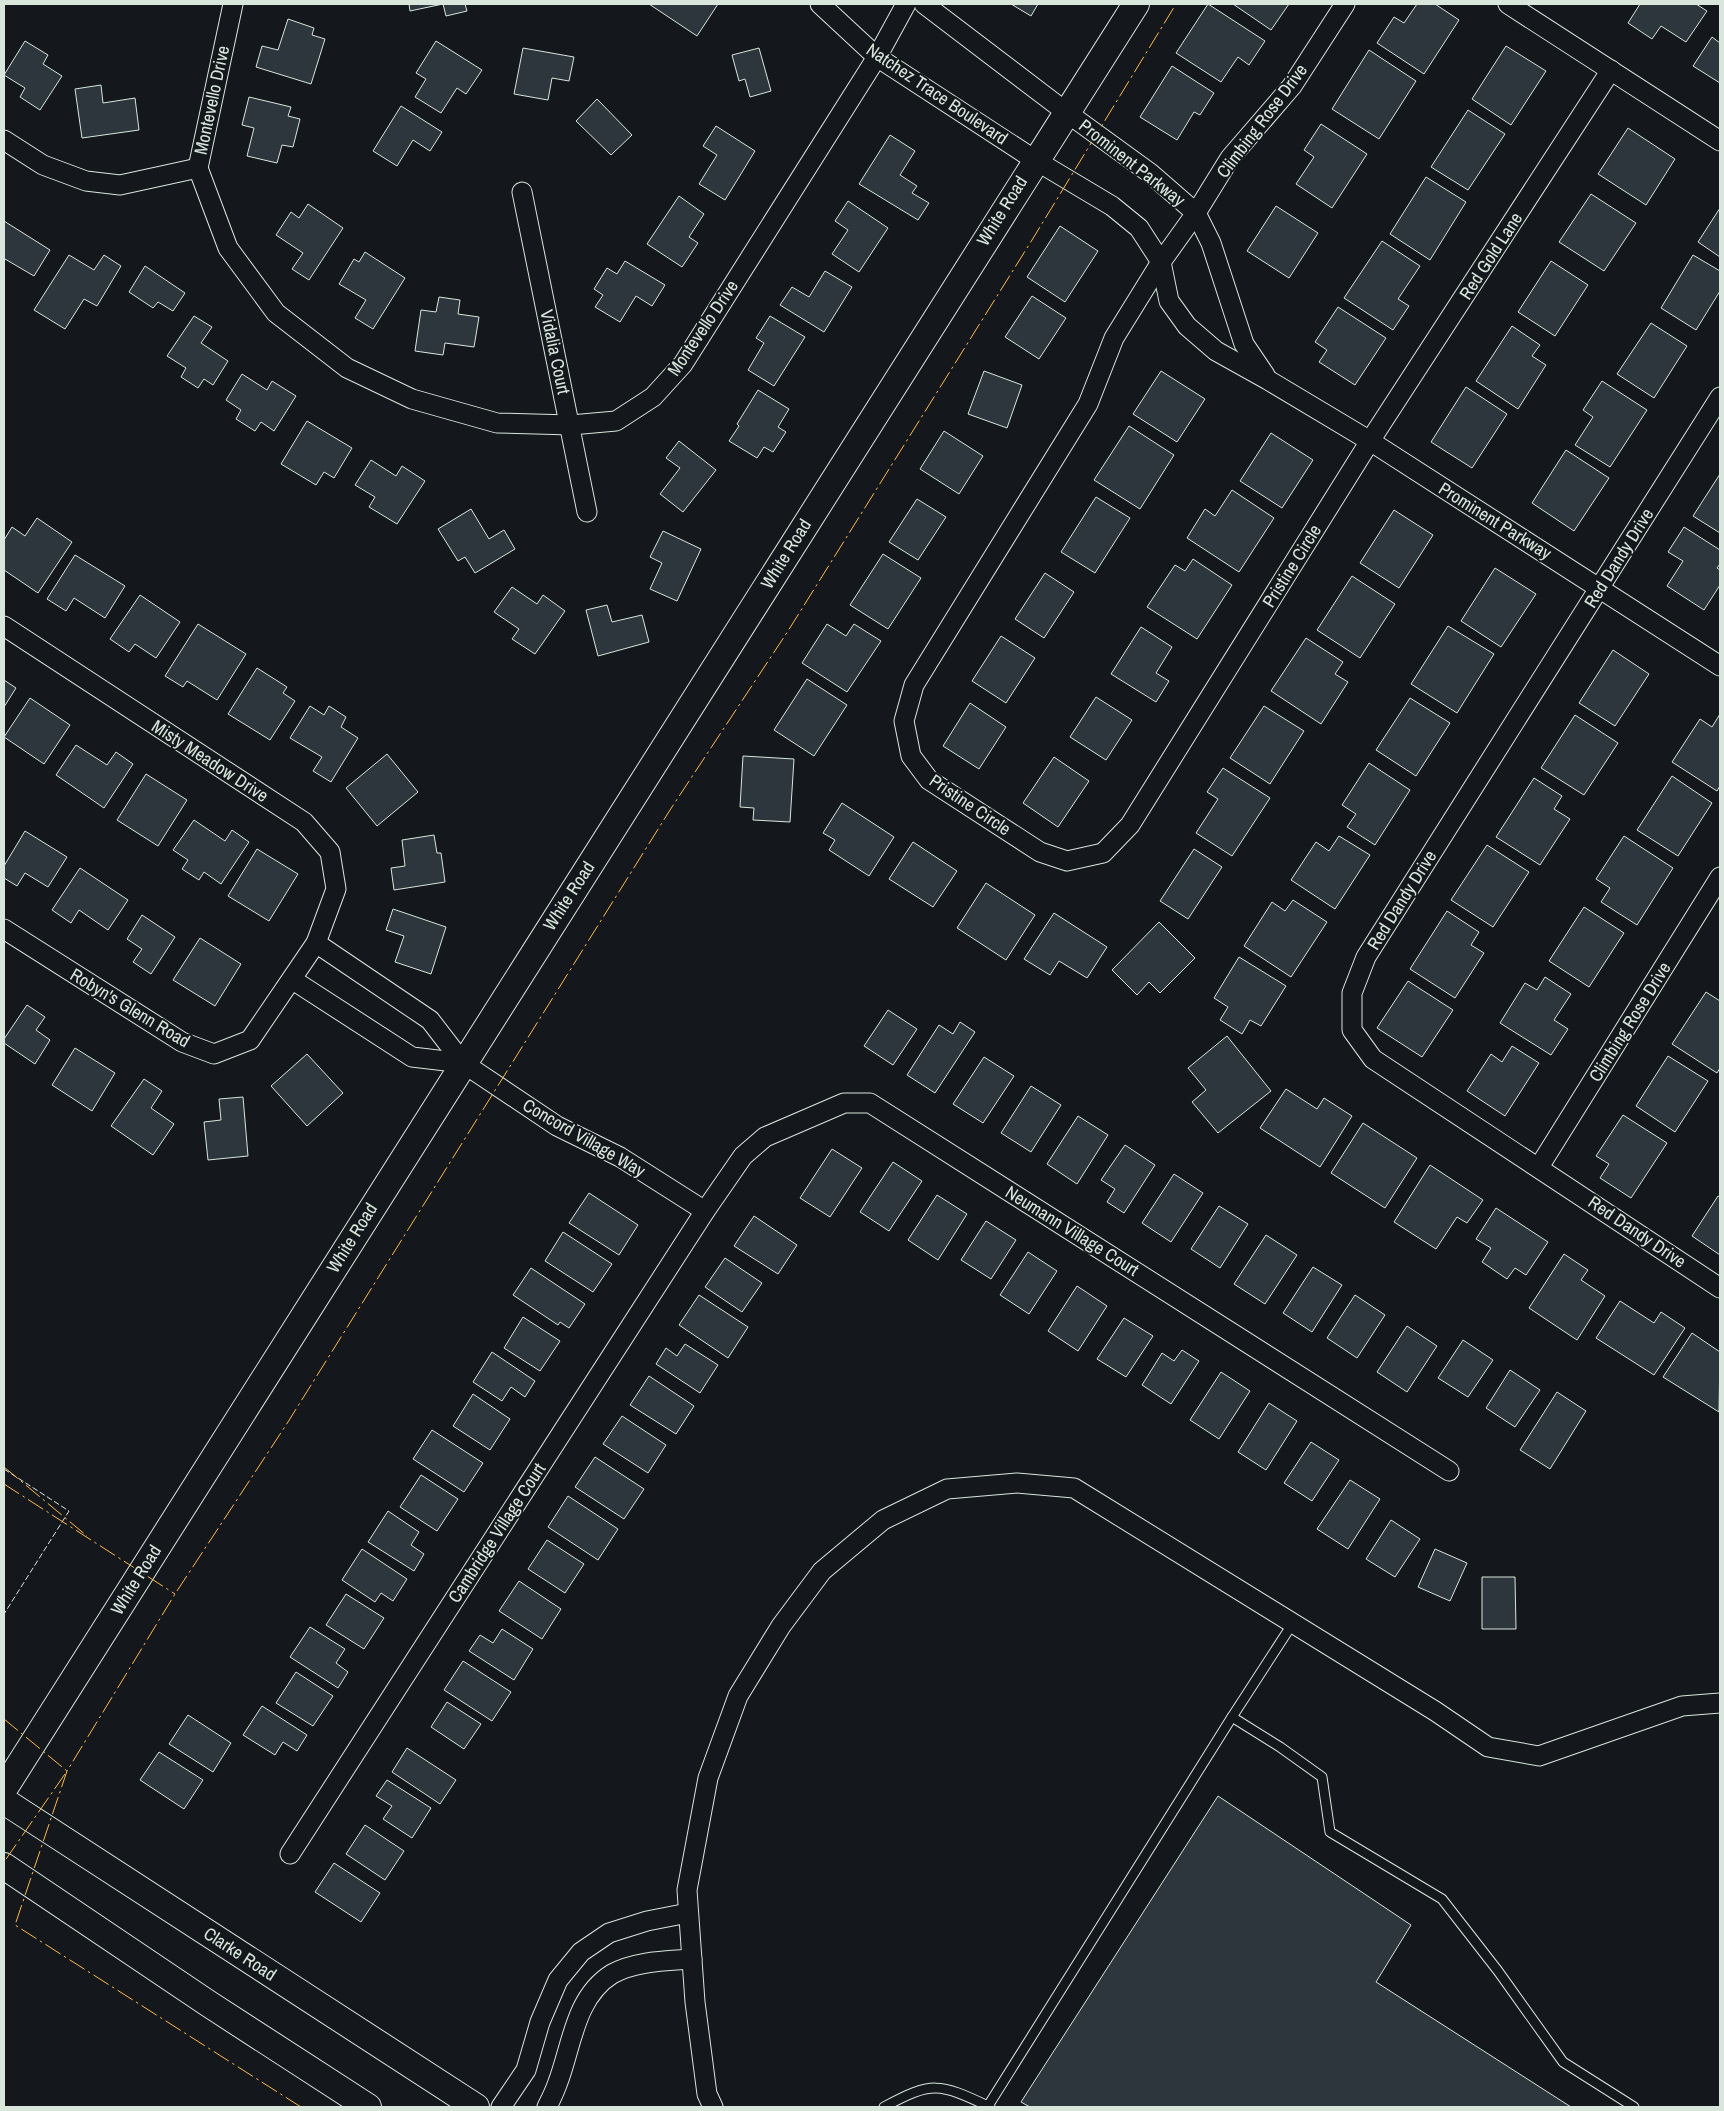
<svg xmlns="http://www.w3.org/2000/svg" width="1724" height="2111" font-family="'Archivo Narrow',sans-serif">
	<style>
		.building { fill: #2c363c; stroke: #d8e6dc }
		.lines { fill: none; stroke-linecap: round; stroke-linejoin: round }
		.lane-casing { stroke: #d8e6dc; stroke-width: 11 }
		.street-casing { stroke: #d8e6dc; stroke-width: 21 }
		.secondary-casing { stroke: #d8e6dc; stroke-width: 28 }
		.lane { stroke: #14181c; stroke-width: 9 }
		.street { stroke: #14181c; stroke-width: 19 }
		.secondary { stroke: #14181c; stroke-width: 26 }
		.fence { stroke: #d8e6dc; stroke-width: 1; stroke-dasharray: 6 2.5; stroke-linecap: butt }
		.power { stroke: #ffb74d; stroke-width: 1; stroke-dasharray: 18 4 2.5 4; stroke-linecap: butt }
		.labels { text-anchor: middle; stroke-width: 4; stroke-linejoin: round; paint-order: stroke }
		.street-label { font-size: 18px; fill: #d8e6dc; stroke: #14181c }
	</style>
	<rect width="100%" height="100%" fill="#14181c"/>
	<g class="building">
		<polygon points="409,4 443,4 410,11"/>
		<polygon points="443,4 465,4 467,11 446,16"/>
		<polygon points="649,4 718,4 697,36"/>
		<polygon points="1011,4 1038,4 1031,16"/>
		<polygon points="1208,4 1265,41 1249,65 1238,57 1221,82 1176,53"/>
		<polygon points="1233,4 1289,4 1271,30"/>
		<polygon points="1417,4 1435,4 1459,20 1424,74 1377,43 1394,17 1404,23"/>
		<polygon points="1640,4 1696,4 1707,11 1686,42 1661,26 1652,39 1628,23"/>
		<polygon points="288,19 314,28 312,35 325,39 311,84 256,67 262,46 278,50"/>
		<polygon points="1712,37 1720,43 1720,83 1693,66"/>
		<polygon points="25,41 48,55 43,64 62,76 40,110 20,97 25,88 4,75"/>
		<polygon points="436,41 482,70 466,94 457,88 441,113 415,97 426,79 416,73"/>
		<polygon points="1506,46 1546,71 1511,125 1472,99"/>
		<polygon points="523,48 574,57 569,81 552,78 548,100 514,94"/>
		<polygon points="759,48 771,91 750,97 745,79 739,81 732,55"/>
		<polygon points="1369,50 1416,81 1379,139 1332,109"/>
		<polygon points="1172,66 1214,93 1200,115 1194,112 1177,140 1140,117"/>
		<polygon points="101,85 103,103 135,98 139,130 82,138 75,89"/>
		<polygon points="249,97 291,107 288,116 300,119 293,147 282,145 277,163 247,156 254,128 242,125"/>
		<polygon points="597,99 632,135 611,155 576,121"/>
		<polygon points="401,106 442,132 430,151 413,140 397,166 373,151"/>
		<polygon points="1468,110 1505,134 1468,190 1431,167"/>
		<polygon points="1321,124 1367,154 1332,208 1296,184 1314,157 1304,150"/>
		<polygon points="716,126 755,151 725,200 699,184 717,155 703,146"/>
		<polygon points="1628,128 1675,159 1646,205 1598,174"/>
		<polygon points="890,135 915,151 900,175 917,186 912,193 929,203 918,220 859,184"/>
		<polygon points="1426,177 1466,202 1430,260 1390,234"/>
		<polygon points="1591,194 1636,223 1604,271 1559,242"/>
		<polygon points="679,196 704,214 689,237 698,243 682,267 647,244"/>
		<polygon points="848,201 888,228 859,272 832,254 848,230 835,221"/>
		<polygon points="308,204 343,228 309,280 292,269 303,253 276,235 291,212 299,218"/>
		<polygon points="1276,206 1318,233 1289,278 1247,251"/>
		<polygon points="1720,208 1720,257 1698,242"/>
		<polygon points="4,221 50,250 34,276 5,259 4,261"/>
		<polygon points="1060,226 1098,251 1065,302 1027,277"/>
		<polygon points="1382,241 1420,266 1398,299 1409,306 1393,330 1344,298"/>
		<polygon points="365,252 405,278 373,329 355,318 366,300 339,284 354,259 359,262"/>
		<polygon points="69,255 94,270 104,255 121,266 97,306 84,299 65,329 34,310"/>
		<polygon points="1693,255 1720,271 1720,291 1696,330 1661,308"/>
		<polygon points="625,261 665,285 652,306 636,296 620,322 595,307 603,295 594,289 607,268 617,274"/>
		<polygon points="1551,261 1588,285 1555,336 1518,312"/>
		<polygon points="145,266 185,293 173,311 158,302 153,308 129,292"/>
		<polygon points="825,271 852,287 824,332 780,305 792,287 809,297"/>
		<polygon points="1032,296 1066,318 1039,359 1005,337"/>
		<polygon points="439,297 460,300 458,314 479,317 474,347 445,343 443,355 415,351 421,310 436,312"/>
		<polygon points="1338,307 1386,338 1355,385 1319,362 1327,350 1315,342"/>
		<polygon points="194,316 212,327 201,343 228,361 213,385 204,379 198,388 181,377 186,368 167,356"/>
		<polygon points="770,316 805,337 774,386 748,370 764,343 756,338"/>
		<polygon points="1651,323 1687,346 1654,398 1617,374"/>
		<polygon points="1512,326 1540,345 1532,356 1546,365 1518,409 1476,381"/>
		<polygon points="984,371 1022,385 1007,428 968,414"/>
		<polygon points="1161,371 1205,399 1177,442 1133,414"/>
		<polygon points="242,374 267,390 272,381 296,396 274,431 261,422 255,431 236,419 241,410 226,400"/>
		<polygon points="1602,381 1647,410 1610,467 1575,445 1593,417 1583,410"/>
		<polygon points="1466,387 1507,414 1472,468 1431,442"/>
		<polygon points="758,390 789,409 778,427 786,432 773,452 764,447 757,458 729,441 739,426 737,424"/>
		<polygon points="307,421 352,448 334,478 324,472 316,485 281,464"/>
		<polygon points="1129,426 1174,455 1140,509 1094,480"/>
		<polygon points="944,431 983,456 959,494 920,469"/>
		<polygon points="1271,433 1313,460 1282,508 1240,481"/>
		<polygon points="679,441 716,470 683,512 660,494 680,468 666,458"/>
		<polygon points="1566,450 1609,478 1574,531 1532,503"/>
		<polygon points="371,460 396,476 402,466 425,481 397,524 369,507 375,497 355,485"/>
		<polygon points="1720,474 1720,533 1693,516"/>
		<polygon points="1232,490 1274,518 1239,572 1187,538 1205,509 1215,516"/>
		<polygon points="1096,497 1130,518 1095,573 1061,552"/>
		<polygon points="917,499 946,517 918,560 889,542"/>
		<polygon points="471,509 489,539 504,530 515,549 475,573 465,557 458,561 438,529"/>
		<polygon points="1394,510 1433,535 1399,588 1360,563"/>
		<polygon points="37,518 72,542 38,593 4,570 4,540 12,527 25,536"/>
		<polygon points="1684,527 1720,550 1720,564 1717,568 1720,570 1720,585 1704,610 1667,586 1683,561 1668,552"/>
		<polygon points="663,531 701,549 677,601 650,589 662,563 650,557"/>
		<polygon points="883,554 921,578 888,629 850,605"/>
		<polygon points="75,555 125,586 105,618 74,598 66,611 47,599"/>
		<polygon points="1193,559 1232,585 1197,639 1147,607 1175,565 1185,571"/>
		<polygon points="1495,568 1536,594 1501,647 1461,621"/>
		<polygon points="1045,573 1074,592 1044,638 1015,619"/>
		<polygon points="1352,576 1395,604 1360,658 1317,630"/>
		<polygon points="512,587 537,604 543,595 565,611 535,654 512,639 519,629 494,612"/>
		<polygon points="140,595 180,622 156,658 135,644 129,652 110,639"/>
		<polygon points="607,605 612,622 642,615 649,642 598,656 586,610"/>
		<polygon points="198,624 246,654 217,700 187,681 183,687 165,676"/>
		<polygon points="827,624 846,636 854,624 881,641 847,692 802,663"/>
		<polygon points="1448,626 1494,654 1457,713 1411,684"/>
		<polygon points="1141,627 1172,647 1156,673 1169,681 1156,702 1111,674"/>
		<polygon points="1001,636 1035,658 1006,703 972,681"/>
		<polygon points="1306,638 1343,662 1335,674 1348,682 1321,724 1271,691"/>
		<polygon points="1613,650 1649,674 1615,726 1579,703"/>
		<polygon points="257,668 287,687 283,693 295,701 270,740 228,714"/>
		<polygon points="807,679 847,705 814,756 774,730"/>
		<polygon points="4,680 16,688 4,707"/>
		<polygon points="1096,697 1132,720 1106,760 1070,737"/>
		<polygon points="30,698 70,725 44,764 4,737"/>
		<polygon points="1410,698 1450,723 1416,776 1376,750"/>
		<polygon points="970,703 1006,727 979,769 943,746"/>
		<polygon points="310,706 324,715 329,706 346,717 341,727 358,738 331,782 313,771 322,757 290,738"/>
		<polygon points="1264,706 1304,731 1270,784 1230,758"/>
		<polygon points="1720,714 1720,786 1717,791 1672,762 1700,719 1712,727"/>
		<polygon points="1575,715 1618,743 1584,795 1541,768"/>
		<polygon points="76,745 107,765 116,752 133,764 104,808 56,775"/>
		<polygon points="387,754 418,792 377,826 346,788"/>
		<polygon points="743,756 794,759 790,822 753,820 754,808 740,807"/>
		<polygon points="1054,757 1089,781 1058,827 1023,803"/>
		<polygon points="1369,763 1410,790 1375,845 1347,827 1356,814 1342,805"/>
		<polygon points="1223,768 1270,798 1232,856 1196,833 1218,799 1207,792"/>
		<polygon points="146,774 187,800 158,846 117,820"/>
		<polygon points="1672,776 1712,803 1678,856 1637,830"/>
		<polygon points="1534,778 1562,796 1554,809 1570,819 1540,865 1496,837"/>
		<polygon points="842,803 894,837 869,876 829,850 835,840 823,833"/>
		<polygon points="194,820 225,841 232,830 249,842 221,884 204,872 199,880 182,869 188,860 173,850"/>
		<polygon points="25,831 67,857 48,887 25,873 17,886 4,878 4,866"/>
		<polygon points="434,835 437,853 441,853 445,882 394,890 391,868 405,866 402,840"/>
		<polygon points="1339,836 1370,855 1335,909 1291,880 1316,842 1329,851"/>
		<polygon points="1624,836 1673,868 1637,925 1601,902 1610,888 1596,879"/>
		<polygon points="913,842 957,871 933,907 889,879"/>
		<polygon points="1487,845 1529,872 1493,927 1451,900"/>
		<polygon points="257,849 298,874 269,921 228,896"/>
		<polygon points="1194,849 1222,867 1188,919 1160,901"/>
		<polygon points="80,868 128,900 108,930 79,910 71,923 52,910"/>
		<polygon points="986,883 1035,915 1006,960 957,928"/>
		<polygon points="1293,900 1327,922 1291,977 1244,946 1272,902 1285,911"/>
		<polygon points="1584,907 1624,933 1589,987 1549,961"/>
		<polygon points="393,909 446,927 431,974 395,962 404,936 386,930"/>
		<polygon points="1447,911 1479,932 1471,945 1484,953 1455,998 1410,969"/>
		<polygon points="1054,913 1107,947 1087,978 1059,961 1050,975 1024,959"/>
		<polygon points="142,915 175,937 151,974 133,962 142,949 127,939"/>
		<polygon points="1159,922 1195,958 1160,993 1149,982 1137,995 1112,970"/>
		<polygon points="200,938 241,964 215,1006 173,980"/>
		<polygon points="1239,957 1286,986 1261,1026 1250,1020 1242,1034 1220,1020 1228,1007 1214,998"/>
		<polygon points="1545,977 1571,994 1554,1020 1568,1029 1551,1055 1500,1023 1525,983 1537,990"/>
		<polygon points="1408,981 1453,1010 1422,1057 1377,1028"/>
		<polygon points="1706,992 1720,1001 1720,1068 1717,1073 1672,1044"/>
		<polygon points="27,1005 45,1017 36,1030 50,1040 35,1064 4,1043 4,1039"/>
		<polygon points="888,1010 917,1029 893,1065 864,1046"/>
		<polygon points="960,1022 975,1032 935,1093 907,1075 939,1025 953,1034"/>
		<polygon points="1227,1036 1271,1091 1218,1133 1192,1102 1206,1090 1188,1068"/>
		<polygon points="1512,1046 1539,1063 1505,1116 1467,1091 1491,1054 1502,1062"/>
		<polygon points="75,1048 115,1073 92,1111 52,1085"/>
		<polygon points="307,1054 343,1093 307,1126 271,1086"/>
		<polygon points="1668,1056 1708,1081 1675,1132 1636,1106"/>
		<polygon points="984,1057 1014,1076 983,1123 953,1104"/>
		<polygon points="144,1079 162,1091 151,1108 174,1124 153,1155 111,1126"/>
		<polygon points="1031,1086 1061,1105 1031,1152 1001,1133"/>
		<polygon points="1286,1089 1317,1109 1324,1098 1352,1116 1320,1167 1260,1128"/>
		<polygon points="243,1097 248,1156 208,1160 204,1122 221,1120 219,1099"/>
		<polygon points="1623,1115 1667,1143 1631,1198 1600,1178 1609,1164 1596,1156"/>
		<polygon points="1078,1116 1108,1135 1077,1184 1047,1164"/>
		<polygon points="1363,1123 1417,1158 1385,1208 1331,1173"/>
		<polygon points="1125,1145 1155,1165 1124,1213 1107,1202 1115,1189 1101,1180"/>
		<polygon points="832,1149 862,1168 830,1217 800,1198"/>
		<polygon points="893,1162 922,1181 889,1231 860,1212"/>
		<polygon points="1430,1165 1483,1200 1467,1223 1457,1217 1436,1249 1394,1222"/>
		<polygon points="1174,1174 1203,1193 1171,1242 1142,1223"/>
		<polygon points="589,1193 638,1225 619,1255 569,1223"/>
		<polygon points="937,1195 967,1214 938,1260 908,1240"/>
		<polygon points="1718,1196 1720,1197 1720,1255 1692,1236"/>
		<polygon points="1219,1206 1248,1224 1220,1268 1191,1249"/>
		<polygon points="1496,1208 1548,1242 1526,1275 1515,1268 1507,1279 1482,1262 1491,1248 1476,1239"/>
		<polygon points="754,1216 797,1245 778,1274 734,1246"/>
		<polygon points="986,1221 1016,1240 991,1279 961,1260"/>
		<polygon points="563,1232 612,1264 593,1292 545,1261"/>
		<polygon points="1266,1235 1297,1255 1265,1304 1234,1284"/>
		<polygon points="1028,1252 1057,1271 1029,1314 1000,1295"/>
		<polygon points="1564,1254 1588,1270 1581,1280 1605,1296 1577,1340 1529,1308"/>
		<polygon points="725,1258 762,1283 742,1312 705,1287"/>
		<polygon points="1313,1267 1342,1285 1312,1332 1283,1313"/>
		<polygon points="531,1268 585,1304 569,1328 560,1322 558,1325 513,1295"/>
		<polygon points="1077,1286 1107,1306 1078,1351 1048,1331"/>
		<polygon points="699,1295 748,1327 728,1358 679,1325"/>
		<polygon points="1355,1295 1385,1315 1357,1358 1327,1338"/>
		<polygon points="1620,1301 1654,1323 1661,1312 1685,1328 1654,1375 1596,1338"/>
		<polygon points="523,1317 560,1341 540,1371 504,1348"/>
		<polygon points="1124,1318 1153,1336 1126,1377 1097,1359"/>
		<polygon points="1407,1326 1437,1346 1407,1392 1377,1372"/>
		<polygon points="1692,1333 1720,1352 1719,1412 1663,1377"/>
		<polygon points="1463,1340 1493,1360 1468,1397 1438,1378"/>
		<polygon points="685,1344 718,1365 700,1393 656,1364 666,1348 677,1356"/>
		<polygon points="1182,1350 1199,1361 1171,1404 1142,1385 1162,1353 1174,1361"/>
		<polygon points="492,1352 535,1381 525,1397 511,1387 502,1401 473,1382"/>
		<polygon points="1510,1370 1540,1390 1515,1427 1486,1408"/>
		<polygon points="1221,1372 1250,1391 1219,1439 1190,1420"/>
		<polygon points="649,1376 694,1406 676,1434 630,1405"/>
		<polygon points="1557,1392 1586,1411 1550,1469 1520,1450"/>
		<polygon points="473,1394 510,1419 490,1450 453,1426"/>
		<polygon points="1269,1403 1297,1421 1266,1470 1238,1452"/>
		<polygon points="622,1416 666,1445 648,1473 603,1444"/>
		<polygon points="432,1430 483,1463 464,1492 413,1459"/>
		<polygon points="1311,1442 1339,1460 1312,1501 1284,1483"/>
		<polygon points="595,1457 644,1489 624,1519 575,1487"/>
		<polygon points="421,1475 458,1499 437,1531 400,1507"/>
		<polygon points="1350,1480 1380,1499 1348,1549 1317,1529"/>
		<polygon points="568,1496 618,1529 598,1560 548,1527"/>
		<polygon points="388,1511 419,1532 411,1545 424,1554 414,1571 368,1542"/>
		<polygon points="1391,1520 1420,1539 1395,1577 1366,1559"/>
		<polygon points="547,1540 584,1564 565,1593 528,1569"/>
		<polygon points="362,1549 407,1579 393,1601 381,1593 375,1602 342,1580"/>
		<polygon points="1435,1549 1467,1563 1450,1601 1418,1587"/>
		<polygon points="1482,1577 1515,1577 1516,1629 1482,1629"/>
		<polygon points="519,1581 561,1609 542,1639 499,1611"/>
		<polygon points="346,1594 384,1618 364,1649 326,1625"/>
		<polygon points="310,1627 345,1649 336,1663 348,1672 338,1688 290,1657"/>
		<polygon points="502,1629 533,1649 514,1680 469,1651 480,1635 493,1643"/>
		<polygon points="463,1661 511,1692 492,1721 444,1690"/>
		<polygon points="296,1672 333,1696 313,1726 276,1703"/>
		<polygon points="447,1702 481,1724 464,1749 431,1727"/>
		<polygon points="262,1706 307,1735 297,1751 283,1742 275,1755 243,1735"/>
		<polygon points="188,1715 231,1743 213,1772 169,1744"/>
		<polygon points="407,1748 456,1780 440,1804 392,1772"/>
		<polygon points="159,1752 203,1780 184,1809 140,1780"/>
		<polygon points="387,1780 431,1808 412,1838 383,1819 392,1806 376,1796"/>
		<polygon points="1218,1796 1411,1925 1376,1982 1571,2107 1030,2107 1021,2102"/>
		<polygon points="365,1825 404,1851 385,1880 346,1854"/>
		<polygon points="334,1863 380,1893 361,1922 315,1892"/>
	</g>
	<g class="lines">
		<g class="lane-casing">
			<g id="lane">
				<polyline points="1293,1623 1232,1717 1280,1747 1322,1777 1330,1832 1442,1899 1498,1971 1563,2062 1634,2107"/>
				<path d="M884,2107C932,2081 939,2083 988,2106"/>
				<polyline points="990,2107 988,2106 1232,1717"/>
			</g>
		</g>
		<g class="street-casing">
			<g id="street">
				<polyline points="233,4 198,168 228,248 276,313 347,368 412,399 497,423 571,425 616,421 653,397 683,364 877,57 906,4"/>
				<polyline points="820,4 877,57 1035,160 1112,206 1139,228 1161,262 1169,301 1187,326 1216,351 1268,380 1370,441 1720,666"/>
				<polyline points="924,4 1066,112 1150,173 1196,213 1211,243 1244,344 1265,375"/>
				<polyline points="1345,4 1292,86 1230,158 1196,213 1161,262 1114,338 1088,404 914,685 904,721 911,756 929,780 1040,852 1067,861 1103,853 1130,825 1370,441 1611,70"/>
				<polyline points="1508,4 1720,141"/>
				<polyline points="4,140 43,165 86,181 120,185 198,168"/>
				<polyline points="522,192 587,512"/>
				<polyline points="1720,397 1366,957 1352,993 1352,1030 1373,1059 1720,1288"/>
				<polyline points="4,626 304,822 330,852 336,889 316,943 250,1040 214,1054 182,1042 4,929"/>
				<polyline points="316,943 430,1020 463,1063 557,1126 620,1157 705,1211"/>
				<polyline points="293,980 412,1057 463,1063"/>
				<polyline points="1539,1167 1720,877"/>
				<polyline points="290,1854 705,1211 743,1156 765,1137 844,1103 870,1103 1449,1471"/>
				<polyline points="501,2107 526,2070 540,2022 558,1980 581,1952 609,1933 647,1921 688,1913"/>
				<path d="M547,2107C551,2099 555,2091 558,2082C572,2045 575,1997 612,1974C635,1961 666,1961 692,1959"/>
				<polyline points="713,2107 707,2094 695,2002 687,1890 708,1778 738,1696 781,1626 822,1571 883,1520 947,1489 1017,1483 1074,1488 1435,1711 1488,1747 1539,1756 1682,1706 1720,1703"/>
			</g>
		</g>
		<g class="secondary-casing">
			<g id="secondary">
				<polyline points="4,1789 1136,4"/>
				<polyline points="4,1801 476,2107"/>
				<polyline points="4,1866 209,2004 368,2107"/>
			</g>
		</g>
		<use href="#lane" class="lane"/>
		<use href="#street" class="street"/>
		<use href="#secondary" class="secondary"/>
		<polyline class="fence" points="4,1469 69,1511 4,1614"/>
		<g class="power">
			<polyline points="4,1467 87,1536"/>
			<polyline points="4,1484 175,1594"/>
			<polyline points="4,1719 67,1771 4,1862"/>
			<polyline points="301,2107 15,1925 67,1771 175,1594 288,1422 670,810 788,631 1032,240 1176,4"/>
		</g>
	</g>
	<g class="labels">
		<g class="street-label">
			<text transform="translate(937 94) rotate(34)" y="6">Natchez Trace Boulevard</text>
			<text transform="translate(212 100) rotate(-78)" y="6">Montevello Drive</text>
			<text transform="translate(1262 121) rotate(-53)" y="6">Climbing Rose Drive</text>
			<text transform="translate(1132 163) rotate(38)" y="6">Prominent Parkway</text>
			<text transform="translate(1002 211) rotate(-58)" y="6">White Road</text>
			<text transform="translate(1491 256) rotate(-57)" y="6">Red Gold Lane</text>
			<text transform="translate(703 328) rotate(-56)" y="6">Montevello Drive</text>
			<text transform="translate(555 352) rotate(78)" y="6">Vidalia Court</text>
			<text transform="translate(1495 521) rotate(32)" y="6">Prominent Parkway</text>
			<text transform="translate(786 554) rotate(-58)" y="6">White Road</text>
			<text transform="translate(1619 558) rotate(-58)" y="6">Red Dandy Drive</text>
			<text transform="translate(1292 566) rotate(-58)" y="6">Pristine Circle</text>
			<text transform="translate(210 761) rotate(33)" y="6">Misty Meadow Drive</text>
			<text transform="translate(970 805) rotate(34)" y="6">Pristine Circle</text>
			<text transform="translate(569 896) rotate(-57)" y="6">White Road</text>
			<text transform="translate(1402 900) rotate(-58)" y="6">Red Dandy Drive</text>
			<text transform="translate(130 1008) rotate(31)" y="6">Robyn's Glenn Road</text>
			<text transform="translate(1630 1022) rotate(-58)" y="6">Climbing Rose Drive</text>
			<text transform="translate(584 1138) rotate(30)" y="6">Concord Village Way</text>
			<text transform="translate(1072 1231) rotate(32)" y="6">Neumann Village Court</text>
			<text transform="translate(1637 1232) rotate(34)" y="6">Red Dandy Drive</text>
			<text transform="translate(352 1238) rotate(-58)" y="6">White Road</text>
			<text transform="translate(497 1533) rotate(-57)" y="6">Cambridge Village Court</text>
			<text transform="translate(136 1580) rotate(-58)" y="6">White Road</text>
			<text transform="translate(240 1954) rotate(33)" y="6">Clarke Road</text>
		</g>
	</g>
	<rect width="1724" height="2111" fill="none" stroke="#d8e6dc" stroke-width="10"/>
</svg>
